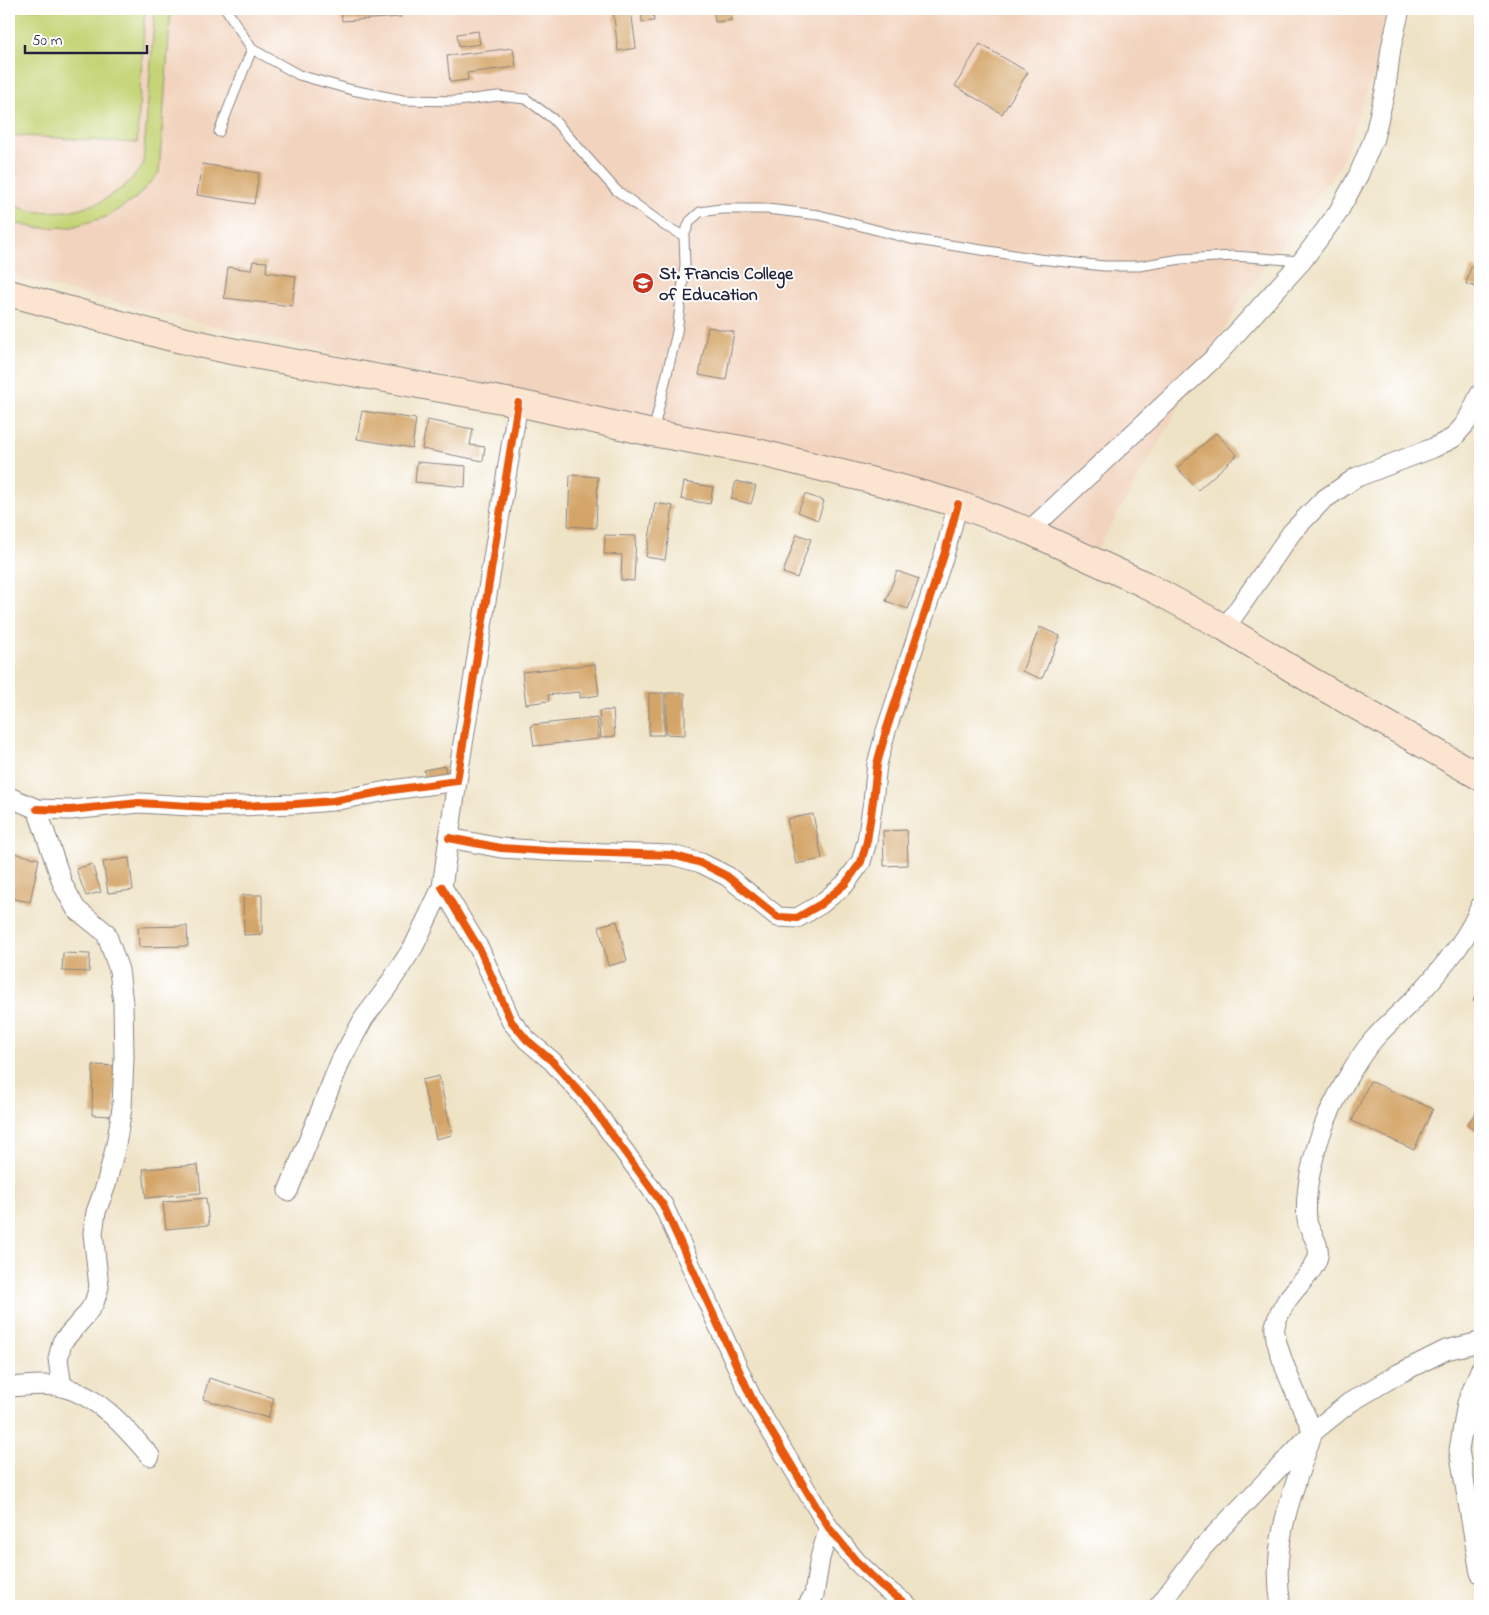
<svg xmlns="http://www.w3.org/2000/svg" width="1489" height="1615" font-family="'Indie Flower',sans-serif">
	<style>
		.built { fill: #f2d4be }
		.green { fill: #c5d476; stroke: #747b58 }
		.building { fill: #d4a567 }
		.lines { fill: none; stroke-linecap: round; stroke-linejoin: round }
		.lane-casing { stroke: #888280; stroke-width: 11 }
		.street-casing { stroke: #888280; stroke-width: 21 }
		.secondary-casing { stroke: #888280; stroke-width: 28 }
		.lane { stroke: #fff; stroke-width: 9 }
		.street { stroke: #fff; stroke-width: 19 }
		.secondary { stroke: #fce5d0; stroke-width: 26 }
		.cycleway-casing { stroke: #fff; stroke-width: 11 }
		.cycleway { stroke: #e8590c; stroke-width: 8 }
		.labels { text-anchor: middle; stroke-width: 4; stroke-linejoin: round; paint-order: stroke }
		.poi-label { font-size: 18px; font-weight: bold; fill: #22223b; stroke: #fff; text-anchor: start }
	</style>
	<rect width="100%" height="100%" fill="#fff"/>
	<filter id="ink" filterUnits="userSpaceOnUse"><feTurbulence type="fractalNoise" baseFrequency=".02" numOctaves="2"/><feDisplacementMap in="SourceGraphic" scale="10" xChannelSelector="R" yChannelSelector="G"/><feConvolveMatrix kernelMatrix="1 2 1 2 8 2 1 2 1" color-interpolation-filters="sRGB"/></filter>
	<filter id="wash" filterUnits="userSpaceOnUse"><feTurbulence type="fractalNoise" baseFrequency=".0096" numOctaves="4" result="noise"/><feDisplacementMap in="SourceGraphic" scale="20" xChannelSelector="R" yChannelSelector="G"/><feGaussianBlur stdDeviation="1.12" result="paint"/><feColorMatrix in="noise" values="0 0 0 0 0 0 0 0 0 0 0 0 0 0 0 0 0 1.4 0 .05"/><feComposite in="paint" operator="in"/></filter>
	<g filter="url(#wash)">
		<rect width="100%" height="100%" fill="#efe3c6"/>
		<polygon class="built" points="9,9 1396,9 1341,164 1244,295 1095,553 530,395 216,327 9,276"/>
		<g class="green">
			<polygon points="9,9 145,9 137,143 9,135"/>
			<polygon points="155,9 171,9 159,173 135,199 106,217 72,227 37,228 9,222 9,205 38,212 69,211 99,203 125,186 143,166"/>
		</g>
		<g id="blocks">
			<g class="building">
				<polygon points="341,9 400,9 401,17 342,21"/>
				<polygon points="613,9 631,9 636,48 618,51"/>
				<polygon points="641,9 653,9 654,21 642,22"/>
				<polygon points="713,9 730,9 731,20 715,22"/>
				<polygon points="478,31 480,44 459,47 457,34"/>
				<polygon points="980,44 1028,72 1002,114 955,86"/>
				<polygon points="513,48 516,67 467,73 468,80 450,82 447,56"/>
				<polygon points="202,164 259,173 254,204 197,195"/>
				<polygon points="253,261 267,262 266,272 296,276 292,306 224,298 228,267 251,270"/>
				<polygon points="1471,267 1480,270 1480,288 1466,284"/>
				<polygon points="708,327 734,332 726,380 699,375"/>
				<polygon points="362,411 416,419 412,448 357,439"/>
				<polygon points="427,420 473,429 470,445 485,447 483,461 422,449"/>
				<polygon points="1216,433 1237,455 1198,490 1177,468"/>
				<polygon points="417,462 466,466 465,487 415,482"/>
				<polygon points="570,475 598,477 596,528 568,526"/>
				<polygon points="736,481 756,486 751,504 731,499"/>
				<polygon points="684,482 713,487 710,504 681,499"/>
				<polygon points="805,494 824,501 818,520 798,512"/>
				<polygon points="655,503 673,506 665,560 646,557"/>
				<polygon points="797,534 811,539 797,578 783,573"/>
				<polygon points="605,535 636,536 634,581 621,580 622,555 604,554"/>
				<polygon points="897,571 919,579 908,609 886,601"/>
				<polygon points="1040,627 1060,636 1042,679 1022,671"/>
				<polygon points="595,664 599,695 580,698 580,692 548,695 549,701 526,704 522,672"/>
				<rect x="649" y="693" width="15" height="42"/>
				<polygon points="666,693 685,693 685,735 666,734"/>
				<polygon points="613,710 615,736 601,738 599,711"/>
				<polygon points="597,718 599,739 534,746 531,725"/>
				<polygon points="445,766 447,780 427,783 424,770"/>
				<polygon points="813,814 822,859 796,864 787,819"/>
				<polygon points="907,830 908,865 884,866 883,831"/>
				<polygon points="9,852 39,859 30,902 9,898"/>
				<polygon points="129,858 133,890 108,893 103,862"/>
				<polygon points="92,864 101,892 86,896 76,869"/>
				<polygon points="243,895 262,895 262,934 244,935"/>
				<polygon points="617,921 627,961 608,966 599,926"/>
				<polygon points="187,926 188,946 139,947 138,927"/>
				<polygon points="63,953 90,954 89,972 62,971"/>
				<polygon points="1480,988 1480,1005 1473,1001"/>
				<polygon points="93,1065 116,1066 114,1116 92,1115"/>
				<polygon points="439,1076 452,1135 436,1139 422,1080"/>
				<polygon points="1370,1081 1433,1109 1414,1150 1352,1121"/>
				<polygon points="1480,1108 1480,1135 1467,1124"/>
				<polygon points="198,1165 201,1193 146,1198 143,1169"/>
				<polygon points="206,1198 209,1225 166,1229 163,1202"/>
				<polygon points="209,1378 274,1398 268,1418 203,1399"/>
			</g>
		</g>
	</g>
	<g filter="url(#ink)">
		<use href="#blocks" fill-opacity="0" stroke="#888280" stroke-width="1"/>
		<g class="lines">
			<g class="lane-casing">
				<g id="lane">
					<polyline points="226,9 252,49 299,75 352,90 403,100 458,101 498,96 526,99 553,119 616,190 665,226 684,236 685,265 677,332 653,432"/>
					<polyline points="219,132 252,49"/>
					<polyline points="684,236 690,221 700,212 721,209 767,209 819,215 911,239 1039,259 1104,266 1139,266 1181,259 1234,256 1301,261"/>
				</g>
			</g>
			<g class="street-casing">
				<g id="street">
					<polyline points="1029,531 1214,358 1302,261 1337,214 1358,176 1374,138 1386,87 1391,48 1400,9"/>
					<polyline points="1225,628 1292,532 1323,500 1357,477 1433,448 1453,438 1466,423 1480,394"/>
					<polyline points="9,797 37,809 63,885 76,909 106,933 119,970 123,1003 124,1057 122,1108 116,1145 106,1185 96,1212 93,1233 99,1287 94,1303 86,1315 62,1342 58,1359 62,1387"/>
					<polyline points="37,809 70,810 139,803 206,807 296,804 333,801 392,790 457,781 518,403"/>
					<polyline points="449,838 501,848 546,851 672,855 701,863 727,876 778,917 797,918 821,904 845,884 861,862 867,841 873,801 877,764 886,731 945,552 958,504"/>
					<polyline points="442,887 480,950 511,1021 527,1040 552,1061 587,1100 663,1205 753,1401 829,1528 856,1561 881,1585 908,1606"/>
					<polyline points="288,1191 341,1060 364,1018 386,989 414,946 442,887 457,781"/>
					<polyline points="1480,1370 1467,1403 1459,1450 1480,1573"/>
					<path d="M9,1387C26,1386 46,1383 63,1387C100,1397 126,1428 150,1456"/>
					<polyline points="807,1606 814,1595 820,1558 829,1528"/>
					<polyline points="1159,1606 1203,1547 1313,1432 1349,1403 1398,1374 1446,1350 1480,1342"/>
					<path d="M1281,1606C1270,1543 1293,1491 1313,1432C1304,1411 1272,1346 1275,1326C1277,1317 1281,1310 1286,1302C1295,1287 1314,1273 1318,1256C1321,1243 1308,1232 1307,1220C1304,1190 1313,1156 1323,1128C1333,1101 1356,1060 1374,1039C1388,1023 1405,1009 1419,994C1433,979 1446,963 1458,947C1467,934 1475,922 1480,907"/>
				</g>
			</g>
			<g class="secondary-casing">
				<polyline id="secondary" points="9,293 164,336 231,351 518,403 652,433 758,452 898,487 958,504 1029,531 1144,584 1225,628 1312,681 1480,777"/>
			</g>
			<use href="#lane" class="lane"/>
			<use href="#street" class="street"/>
			<use href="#secondary" class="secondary"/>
			<g class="cycleway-casing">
				<g id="cycleway">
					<polyline points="37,809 70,810 139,803 206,807 296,804 333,801 392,790 457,781 518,403"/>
					<polyline points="449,838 501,848 546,851 672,855 701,863 727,876 778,917 797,918 821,904 845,884 861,862 867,841 873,801 877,764 886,731 945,552 958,504"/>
					<polyline points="442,887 480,950 511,1021 527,1040 552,1061 587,1100 663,1205 753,1401 829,1528 856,1561 881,1585 908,1606"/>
				</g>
			</g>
			<use href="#cycleway" class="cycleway"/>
		</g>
	</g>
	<defs>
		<g id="university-disc" transform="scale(1.125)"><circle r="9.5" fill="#c8321e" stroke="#fff"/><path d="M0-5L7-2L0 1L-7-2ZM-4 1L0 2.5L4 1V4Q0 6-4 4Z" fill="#fff"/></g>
	</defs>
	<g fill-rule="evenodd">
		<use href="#university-disc" x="643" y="283"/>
	</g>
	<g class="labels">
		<g class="poi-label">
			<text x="659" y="279">St. Francis College<tspan x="659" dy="21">of Education</tspan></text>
		</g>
	</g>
	<rect width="1489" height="1615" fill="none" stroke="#fff" stroke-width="30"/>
	<path d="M25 45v8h122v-8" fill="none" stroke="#22223b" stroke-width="2.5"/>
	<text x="32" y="45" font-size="15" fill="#22223b" stroke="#ffffff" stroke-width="4" paint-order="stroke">50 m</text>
</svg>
